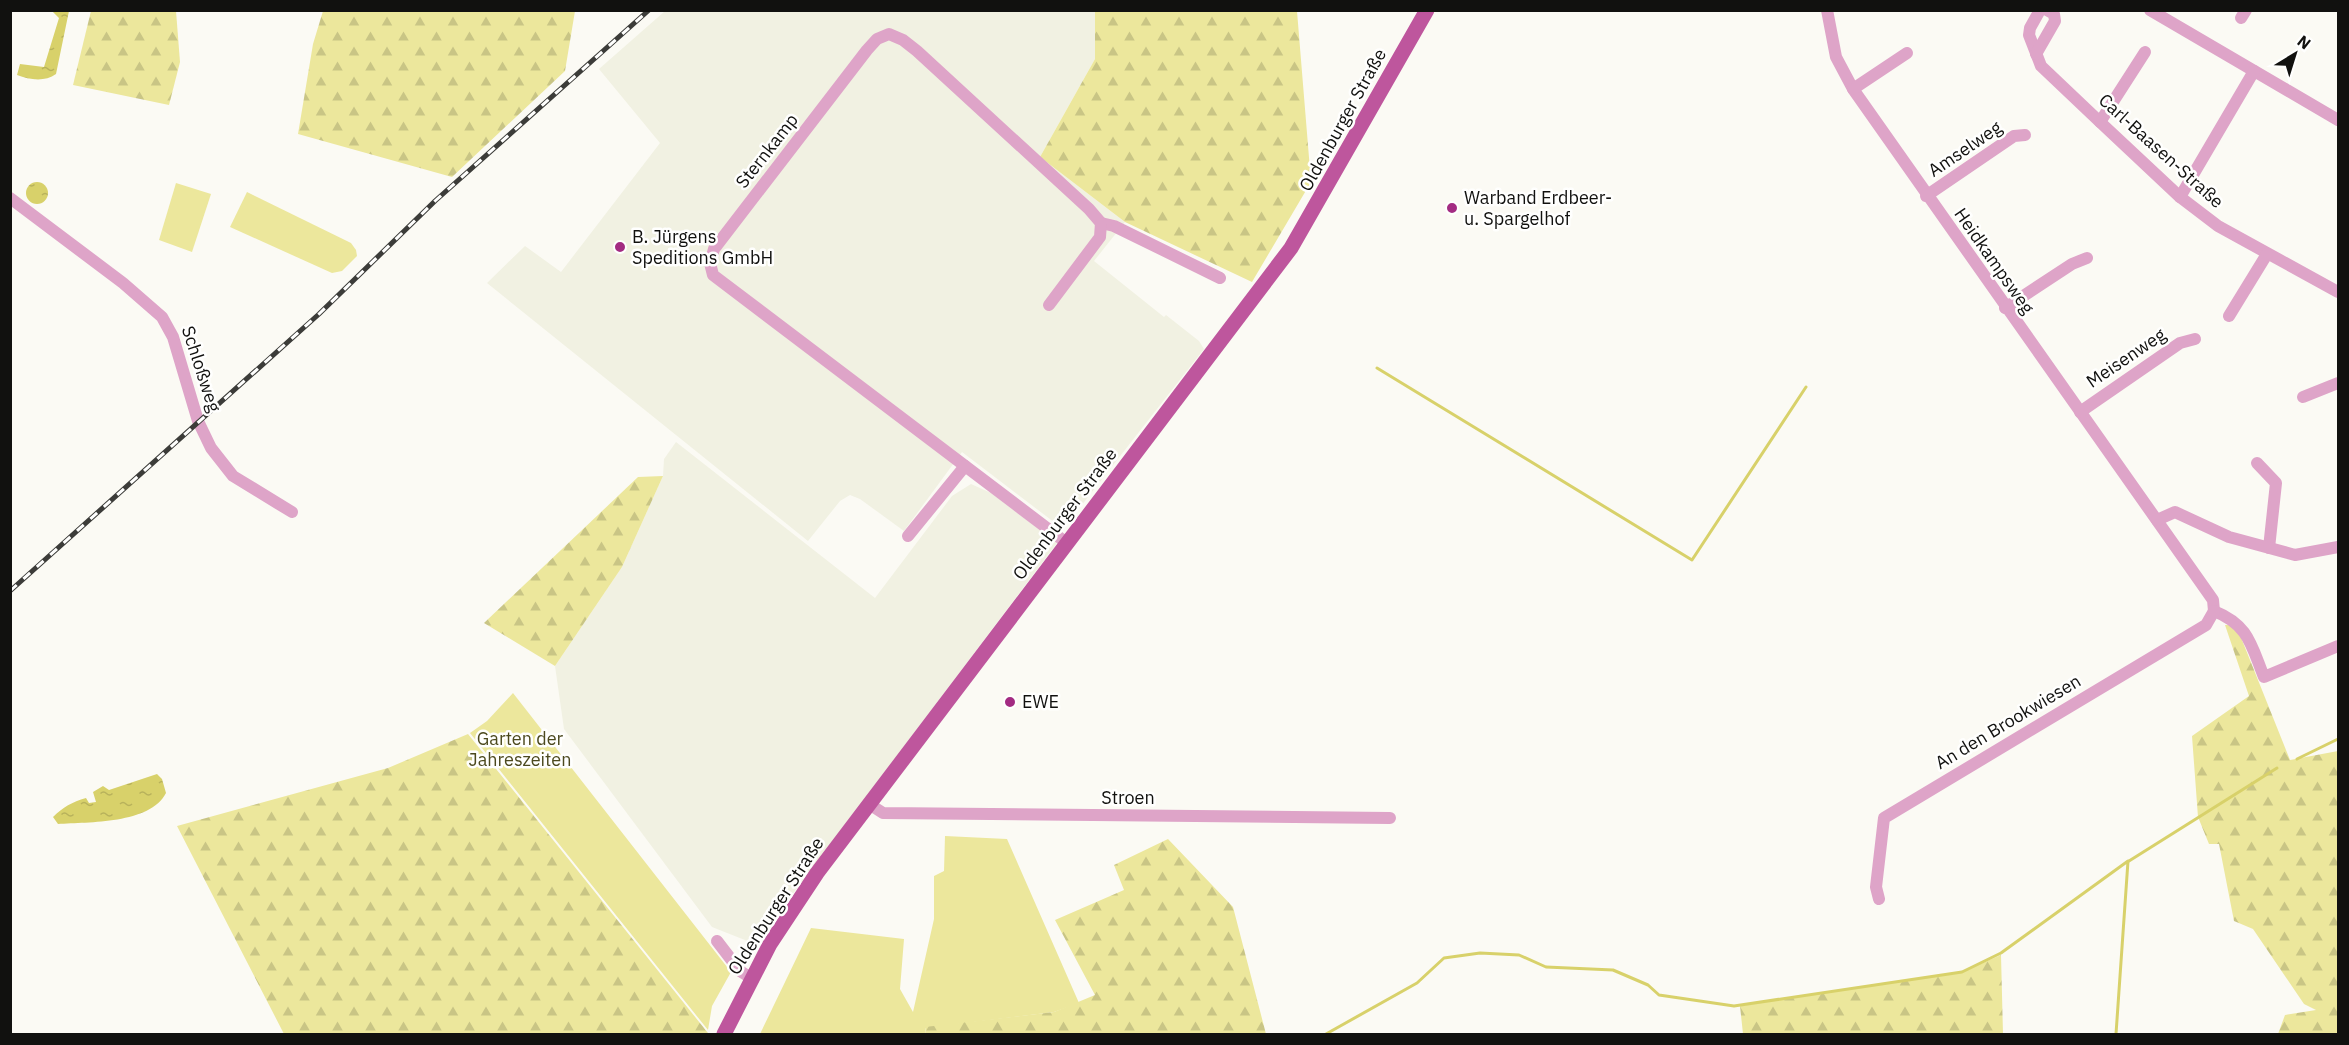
<svg xmlns="http://www.w3.org/2000/svg" width="2349" height="1045" font-family="'IBM Plex Sans',sans-serif">
	<style>
		.built { fill: #f1f1e2 }
		.green { fill: #ece79c }
		.forest { fill: url(#forest-firs) }
		.water { fill: url(#water-ripples) }
		.lines { fill: none; stroke-linecap: round; stroke-linejoin: round }
		.stream { stroke: #d8d16a; stroke-width: 3 }
		.minor { stroke: #dea4c8; stroke-width: 12 }
		.major { stroke: #be569d; stroke-width: 15 }
		.rail-casing { stroke: #3c3c39; stroke-width: 5 }
		.rail { stroke: #fffffe; stroke-width: 3; stroke-dasharray: 9; stroke-linecap: butt }
		.poi-dot { fill: #a32b82; stroke: #fffffe; stroke-width: 2 }
		.labels { text-anchor: middle; stroke-width: 5; stroke-linejoin: round; paint-order: stroke }
		.street-label { font-size: 18px; fill: #11110f; stroke: #fffffe }
		.poi-label { font-size: 18px; fill: #11110f; stroke: #fffffe; text-anchor: start }
		.park-label { font-size: 18px; fill: #4c491e; stroke: #fffffe }
	</style>
	<defs>
		<pattern id="forest-firs" width="22" height="20" patternUnits="userSpaceOnUse" patternTransform="scale(1.5)"><rect width="22" height="20" fill="#ece79c"/><path d="M5 1l3.5 6h-7zM16 11l3.5 6h-7z" fill="#c9c585"/></pattern>
		<pattern id="water-ripples" width="26" height="14" patternUnits="userSpaceOnUse" patternTransform="scale(1.5)"><rect width="26" height="14" fill="#d8d16a"/><path d="M2 4q2-2 4 0t4 0M15 11q2-2 4 0t4 0" fill="none" stroke="#b8b25b"/></pattern>
	</defs>
	<rect width="100%" height="100%" fill="#fbfaf4"/>
	<g class="built">
		<polygon points="665,11 1095,11 1095,59 1040,157 1125,222 1094,261 1164,317 1166,315 1199,341 1204,349 1063,529 962,452 904,531 860,499 850,495 840,501 808,541 487,283 525,246 561,272 660,143 599,69"/>
		<polygon points="676,442 875,598 952,496 971,484 991,493 1057,543 755,944 712,927 564,729 555,666 622,567 663,476 664,459"/>
	</g>
	<g class="green">
		<polygon points="176,183 211,194 192,252 159,240"/>
		<polygon points="247,192 351,243 356,250 357,256 342,271 332,273 230,227"/>
		<polygon points="513,693 731,972 712,1006 708,1030 470,733 487,721"/>
		<polygon points="945,836 1007,839 1079,1003 1054,1012 925,1028 926,1034 760,1034 811,928 904,939 900,989 913,1012 934,919 934,876 944,871"/>
	</g>
	<g class="forest">
		<polygon points="91,11 176,11 180,62 169,105 73,85"/>
		<polygon points="323,11 323,10 575,11 565,71 452,177 298,134 313,44"/>
		<polygon points="1095,11 1297,11 1311,182 1252,282 1125,222 1040,157 1095,59"/>
		<polygon points="663,476 622,567 555,666 484,623 638,477"/>
		<polygon points="2225,625 2236,625 2290,760 2338,751 2338,1034 2278,1034 2285,1015 2316,1010 2304,1004 2253,929 2234,921 2219,844 2209,844 2198,817 2192,736 2249,696"/>
		<polygon points="468,734 708,1033 708,1034 284,1034 177,826 388,768"/>
		<polygon points="1168,839 1233,907 1266,1034 926,1034 925,1027 1054,1012 1095,995 1055,920 1124,890 1114,865"/>
		<polygon points="2001,955 2003,1034 1743,1034 1740,1006 1962,972"/>
	</g>
	<g class="water">
		<path d="M52,11H69L56,74C45,82 30,80 17,75L20,64L44,67L59,18Z"/>
		<circle cx="37" cy="193" r="11"/>
		<path d="M157,774L162,779L166,793C150,824 89,822 58,824L53,817C63,807 72,802 86,798L89,803L96,802L93,792L103,786L109,790Z"/>
	</g>
	<g class="lines">
		<g class="stream">
			<polyline points="1377,368 1692,560 1806,387"/>
			<polyline points="2297,759 2338,739"/>
			<polyline points="2129,861 2277,768"/>
			<polyline points="1326,1034 1417,983 1444,958 1480,953 1519,955 1546,967 1613,970 1648,985 1659,995 1734,1006 1962,972 2001,953 2128,861 2116,1034"/>
		</g>
		<g class="minor">
			<polyline points="1827,10 1836,57 1853,89 2213,600 2214,611"/>
			<polyline points="2040,10 2030,28 2029,35 2041,66 2100,122 2180,197 2218,226 2338,292"/>
			<polyline points="2150,10 2338,120"/>
			<polyline points="2241,18 2246,10"/>
			<polyline points="2036,54 2055,21 2054,14 2047,10"/>
			<polyline points="1853,89 1907,53"/>
			<polyline points="2100,122 2145,52"/>
			<polyline points="1926,196 2014,136 2025,135"/>
			<polyline points="2180,197 2254,71"/>
			<polyline points="10,198 123,283 162,317 173,337 198,421 211,448 233,476 292,512"/>
			<polyline points="1101,223 1114,226 1220,278"/>
			<polyline points="1049,305 1100,237 1101,223 1089,209 917,51 903,40 889,34 877,39 867,50 714,249 710,263 713,275 1068,544"/>
			<polyline points="2005,308 2072,264 2087,258"/>
			<polyline points="2229,316 2267,254"/>
			<polyline points="2303,397 2338,383"/>
			<polyline points="2080,412 2180,343 2195,339"/>
			<polyline points="2257,463 2276,483 2269,548"/>
			<polyline points="2157,520 2175,512 2229,537 2295,555 2338,547"/>
			<polyline points="908,536 965,466"/>
			<path d="M2214,611C2249,625 2251,645 2264,677L2338,646"/>
			<polyline points="869,804 883,813 1390,818"/>
			<polyline points="1879,899 1876,887 1884,818 2206,625 2214,611"/>
			<polyline points="717,941 740,971 751,978"/>
		</g>
		<polyline class="major" points="724,1034 770,944 817,873 1291,248 1427,10"/>
		<g class="rail-casing">
			<polyline id="rail" points="10,591 319,314 435,201 649,10"/>
		</g>
		<use href="#rail" class="rail"/>
	</g>
	<g class="poi-dot">
		<circle cx="1452" cy="208" r="6"/>
		<circle cx="620" cy="247" r="6"/>
		<circle cx="1010" cy="702" r="6"/>
	</g>
	<g class="labels">
		<g class="street-label">
			<text transform="translate(1343 120) rotate(-61)" y="6">Oldenburger Straße</text>
			<text transform="translate(1965 149) rotate(-34)" y="6">Amselweg</text>
			<text transform="translate(767 151) rotate(-52)" y="6">Sternkamp</text>
			<text transform="translate(2161 151) rotate(42)" y="6">Carl-Baasen-Straße</text>
			<text transform="translate(1994 261) rotate(55)" y="6">Heidkampsweg</text>
			<text transform="translate(2126 358) rotate(-34)" y="6">Meisenweg</text>
			<text transform="translate(201 369) rotate(72)" y="6">Schloßweg</text>
			<text transform="translate(1065 514) rotate(-53)" y="6">Oldenburger Straße</text>
			<text transform="translate(2008 722) rotate(-31)" y="6">An den Brookwiesen</text>
			<text x="1128" y="804">Stroen</text>
			<text transform="translate(776 906) rotate(-57)" y="6">Oldenburger Straße</text>
		</g>
		<g class="poi-label">
			<text x="1464" y="204">Warband Erdbeer-<tspan x="1464" dy="21">u. Spargelhof</tspan></text>
			<text x="632" y="243">B. Jürgens<tspan x="632" dy="21">Speditions GmbH</tspan></text>
			<text x="1022" y="708">EWE</text>
		</g>
		<g class="park-label">
			<text x="520" y="745">Garten der<tspan x="520" dy="21">Jahreszeiten</tspan></text>
		</g>
	</g>
	<rect width="2349" height="1045" fill="none" stroke="#11110f" stroke-width="24"/>
	<g transform="translate(2295 54) rotate(38)" stroke="#fffffe" stroke-width="4.5" paint-order="stroke">
	<path d="M0-4.5L10 22L0 15L-10 22Z" fill="#11110f"/>
	<text y="-9" font-size="16" font-weight="bold" text-anchor="middle" fill="#11110f">N</text>
	</g>
</svg>
